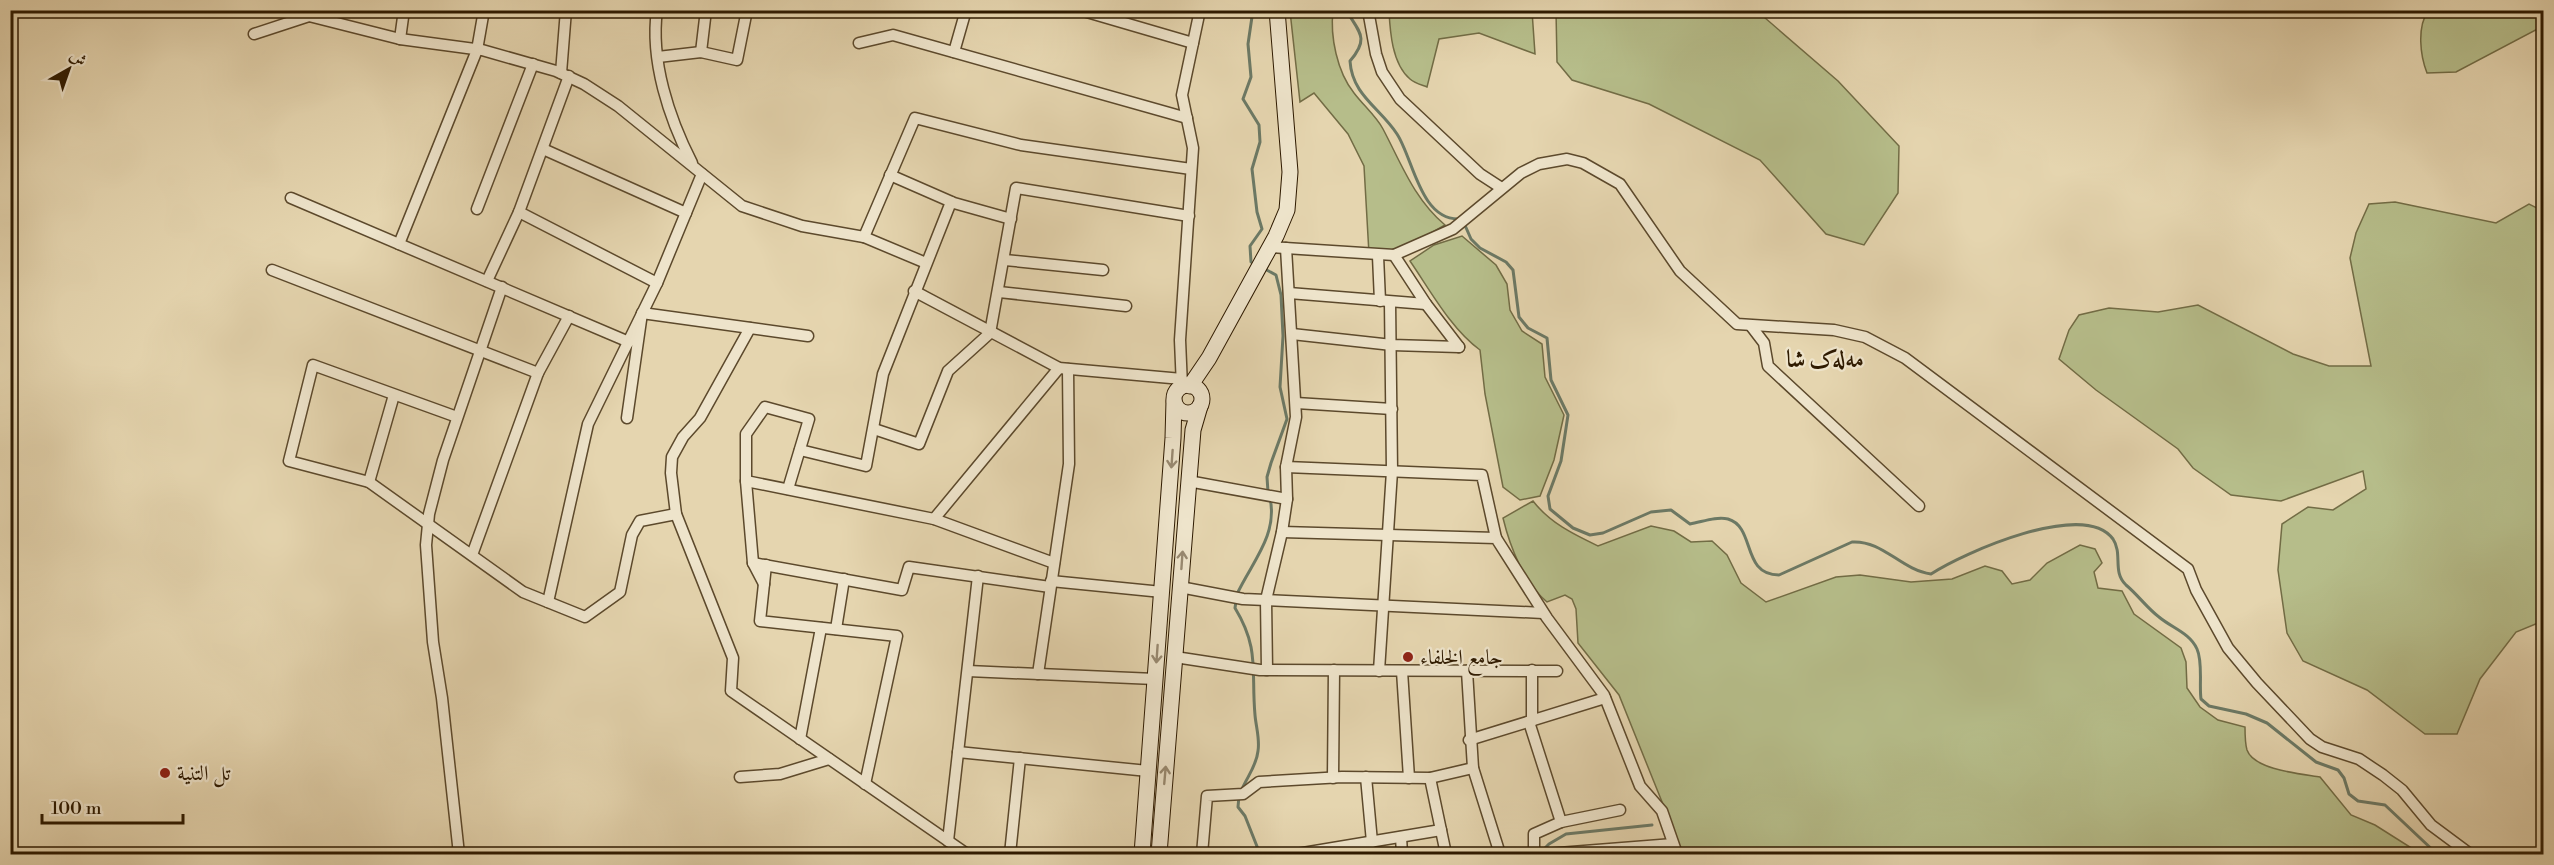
<svg xmlns="http://www.w3.org/2000/svg" width="2554" height="865" font-family="'Libre Bodoni',Amiri,serif">
	<style>
		.green { fill: #b6bd8a; stroke: #726c45; stroke-width: 1.5 }
		.lines { fill: none; stroke-linecap: round; stroke-linejoin: round }
		.stream { stroke: #6c7965; stroke-width: 3 }
		.street-casing { stroke: #5c492c; stroke-width: 13 }
		.secondary-casing { stroke: #2e1a00; stroke-width: 17 }
		.street { stroke: #eee4cb; stroke-width: 10 }
		.secondary { stroke: #eee4cb; stroke-width: 15 }
		.oneway { stroke: #988970 }
		.poi-dot { fill: #8f2418; stroke: #eee4cb; stroke-width: 2 }
		.labels { text-anchor: middle; stroke-width: 4.5; stroke-linejoin: round; paint-order: stroke }
		.poi-label { font-size: 21px; fill: #2e1a00; stroke: #eee4cb; text-anchor: start }
		.quarter-label { font-size: 24px; font-weight: bold; fill: #2e1a00; stroke: #eee4cb }
	</style>
	<rect width="100%" height="100%" fill="#e5d5af"/>
	<filter id="stains"><feTurbulence type="fractalNoise" baseFrequency=".00333" numOctaves="4"/><feColorMatrix values="0 0 0 0 .2 0 0 0 0 .09 0 0 0 0 .02 0 0 0 .5 -.17"/></filter>
	<radialGradient id="worn" r=".72"><stop offset=".6" stop-color="#630" stop-opacity="0"/><stop offset="1" stop-color="#630" stop-opacity=".3"/></radialGradient>
	<g class="green">
		<path d="M1290,11H1333C1330,36 1337,72 1354,93C1363,105 1376,116 1383,129C1401,163 1414,199 1445,225L1407,247L1369,254L1364,166L1348,134L1314,93L1300,102Z"/>
		<path d="M1389,11H1532L1535,54L1479,33L1439,39L1427,87C1422,85 1414,83 1410,79C1392,64 1390,31 1389,11Z"/>
		<polygon points="1556,11 1757,11 1838,81 1899,146 1898,193 1864,245 1826,234 1760,160 1649,104 1572,80 1557,62"/>
		<path d="M2428,11H2543V26L2456,72L2427,73C2420,55 2417,27 2428,11Z"/>
		<polygon points="2395,202 2496,223 2529,204 2543,211 2543,621 2516,632 2480,679 2457,734 2425,734 2367,690 2303,661 2287,633 2278,570 2282,524 2308,507 2333,510 2366,489 2363,471 2281,501 2231,495 2193,468 2178,449 2096,390 2059,359 2069,330 2079,315 2109,308 2158,312 2198,305 2293,354 2329,366 2371,366 2350,258 2356,233 2369,204"/>
		<path d="M1462,236L1496,265L1507,284L1510,310L1522,331L1542,344L1545,377L1564,415L1554,460L1540,496L1520,500L1503,487L1485,394L1480,350C1451,329 1430,290 1410,261L1434,245Z"/>
		<path d="M1533,501C1550,523 1573,534 1598,546L1651,526L1674,531L1691,542L1712,541L1727,555L1741,583L1766,602L1836,577L1860,575L1911,582L1952,579L1985,566L2002,571L2012,584L2030,580L2047,563L2080,545L2095,549L2102,563L2094,572L2098,588L2122,591L2134,614L2181,648L2186,662L2187,688L2200,707L2218,720L2245,727C2245,734 2245,743 2247,750C2254,770 2302,774 2320,777L2351,815L2375,825L2421,854H1683L1619,695L1578,643L1576,609L1572,599L1565,595L1547,602C1524,583 1510,547 1503,518Z"/>
	</g>
	<g class="lines">
		<g class="stream">
			<polyline points="1253,10 1248,44 1251,77 1243,99 1259,125 1260,142 1252,169 1257,212 1262,229 1250,246 1251,262 1255,264"/>
			<path d="M1346,10C1359,32 1370,38 1350,61C1352,95 1380,108 1397,134C1413,158 1420,220 1459,219"/>
			<path d="M1464,223L1471,239L1480,248L1506,262L1513,270L1519,317L1528,328L1547,338L1551,380L1568,415L1561,461L1548,496L1550,509L1573,528L1590,535L1603,533L1651,512L1671,510L1690,524C1702,522 1716,516 1728,519C1756,527 1741,575 1779,575L1852,542C1883,540 1901,570 1931,574C1963,553 2084,499 2113,539C2123,554 2112,572 2126,585C2138,595 2147,608 2159,617C2172,628 2190,633 2197,649C2203,662 2199,685 2201,699L2209,706L2246,714L2267,723L2316,762L2338,770L2344,778L2349,794L2358,801L2385,805L2437,854"/>
			<polyline points="1263,268 1276,275 1281,295 1283,336 1280,387 1287,419 1271,463 1267,477 1268,492"/>
			<path d="M1237,594C1252,562 1278,535 1270,498"/>
			<path d="M1236,601L1235,608C1260,649 1251,671 1255,715C1256,727 1260,739 1258,751C1256,772 1238,785 1238,807L1245,816L1260,854"/>
			<polyline points="1539,854 1549,844 1566,834 1652,825"/>
		</g>
		<g class="street-casing">
			<g id="street">
				<path d="M657,10C650,61 669,118 692,163"/>
				<polyline points="1080,10 1193,43"/>
				<polyline points="1368,10 1376,54 1382,72 1400,99 1480,174 1500,187"/>
				<polyline points="254,34 309,16 400,39 482,50 556,71 584,84 618,106 742,206 802,226 864,237 926,263"/>
				<polyline points="400,39 404,10"/>
				<polyline points="859,43 893,35 1187,118"/>
				<polyline points="701,52 706,10"/>
				<polyline points="954,52 966,10"/>
				<polyline points="658,57 701,52 737,60 747,10"/>
				<polyline points="561,73 566,10"/>
				<polyline points="543,149 686,213"/>
				<polyline points="890,175 954,203 1011,219"/>
				<polyline points="291,198 629,342"/>
				<polyline points="477,209 533,64"/>
				<polyline points="519,212 657,283"/>
				<polyline points="864,237 915,118 1021,145 1191,169"/>
				<polyline points="399,244 477,50 484,10"/>
				<polyline points="1269,247 1394,255 1453,229 1521,173 1539,164 1567,159 1583,163 1620,184 1680,271 1737,324 1834,330 1865,337 1905,358 2188,569 2196,590 2228,648 2257,683 2310,739 2322,747 2359,759 2383,775 2402,790 2431,825 2470,854"/>
				<polyline points="1394,255 1426,304 1459,347"/>
				<polyline points="1378,256 1380,301"/>
				<polyline points="1005,260 1103,270"/>
				<polyline points="272,270 538,373 569,316"/>
				<polyline points="487,281 519,212 569,76"/>
				<polyline points="914,291 1059,368 1182,379"/>
				<polyline points="999,292 1126,306"/>
				<polyline points="1289,293 1426,304"/>
				<polyline points="1751,326 1764,343 1768,366 1919,506"/>
				<polyline points="750,328 700,418 683,437 672,457 671,473 676,514 733,658 731,691 967,854"/>
				<polyline points="1292,334 1392,345 1459,347"/>
				<polyline points="1182,387 1180,340 1193,148 1182,95 1200,10"/>
				<polyline points="1296,403 1392,409"/>
				<polyline points="457,417 313,365 289,461 369,482 523,592 585,617 620,592 632,535 640,521 676,514"/>
				<polyline points="627,418 642,313 808,336"/>
				<polyline points="874,429 919,444 948,371 990,333 1016,188 1189,216"/>
				<polyline points="800,450 866,466 883,374 951,202"/>
				<polyline points="1286,467 1482,475 1496,538"/>
				<polyline points="746,481 934,519 1054,563"/>
				<polyline points="1188,481 1287,499"/>
				<polyline points="369,482 394,395"/>
				<polyline points="934,519 1059,368"/>
				<polyline points="1282,532 1496,538 1547,618 1604,695 1640,786 1662,811 1677,854"/>
				<polyline points="472,555 538,373"/>
				<polyline points="753,563 902,590 909,567 1050,587"/>
				<polyline points="766,565 760,621 897,636 865,784"/>
				<polyline points="1051,581 1162,592"/>
				<polyline points="764,584 753,563 746,481 746,434 765,407 809,419 788,489"/>
				<polyline points="1180,587 1243,599 1543,613"/>
				<polyline points="548,602 588,424 657,283 702,174"/>
				<polyline points="836,629 844,579"/>
				<polyline points="1175,657 1260,670 1557,671"/>
				<polyline points="1267,670 1266,600 1282,532 1287,499 1286,467 1296,417 1286,248"/>
				<polyline points="1532,670 1532,721"/>
				<polyline points="968,671 1155,679"/>
				<polyline points="1379,671 1392,471 1390,302"/>
				<polyline points="1402,671 1409,778"/>
				<polyline points="1467,671 1473,768 1500,854"/>
				<polyline points="1038,674 1069,464 1068,369"/>
				<polyline points="1529,722 1561,822"/>
				<polyline points="800,739 821,628"/>
				<polyline points="1469,740 1605,698"/>
				<polyline points="958,752 1148,771"/>
				<polyline points="740,777 780,774 829,759"/>
				<polyline points="1366,777 1372,842"/>
				<polyline points="1333,778 1334,670"/>
				<polyline points="1430,778 1446,854"/>
				<polyline points="1401,837 1402,854"/>
				<polyline points="948,841 978,576"/>
				<polyline points="459,854 442,698 433,642 426,545 429,514 443,460 502,287"/>
				<polyline points="1010,854 1020,758"/>
				<polyline points="1202,854 1207,796 1243,794 1259,782 1342,777 1430,778 1473,768"/>
				<polyline points="1297,854 1441,830"/>
				<polyline points="1534,854 1534,834 1561,822 1620,810"/>
				<polyline points="1546,854 1673,844"/>
			</g>
		</g>
		<g class="secondary-casing">
			<g id="secondary">
				<circle cx="1188" cy="399" r="14"/>
				<polyline points="1190,386 1209,358 1276,236 1287,210 1290,172 1277,10"/>
				<polyline points="1142,854 1173,438 1174,401"/>
				<polyline points="1159,854 1193,430 1200,406"/>
			</g>
		</g>
		<use href="#street" class="street"/>
		<use href="#secondary" class="secondary"/>
	</g>
	<defs><path id="oneway-shaft" d="M-6 0H5M1.5-3L5.5 0L1.5 3" fill="none" stroke-width="1.6" stroke-linecap="round" stroke-linejoin="round" transform="scale(1.5)"/></defs>
	<g class="oneway">
		<use href="#oneway-shaft" transform="translate(1172 459) rotate(94)"/>
		<use href="#oneway-shaft" transform="translate(1182 560) rotate(-86)"/>
		<use href="#oneway-shaft" transform="translate(1157 654) rotate(94)"/>
		<use href="#oneway-shaft" transform="translate(1165 775) rotate(-85)"/>
	</g>
	<g class="poi-dot">
		<circle cx="1408" cy="657" r="6"/>
		<circle cx="165" cy="773" r="6"/>
	</g>
	<g class="labels">
		<g class="poi-label">
			<text x="1420" y="664">جامع الخلفاء</text>
			<text x="177" y="780">تل التنية</text>
		</g>
		<g class="quarter-label">
			<text x="1825" y="367">مەلەک شا</text>
		</g>
	</g>
	<rect width="2554" height="865" fill="none" stroke="#e5d5af" stroke-width="36"/>
	<rect x="12" y="12" width="2530" height="841" fill="none" stroke="#2e1a00" stroke-width="3"/>
	<rect x="18" y="18" width="2518" height="829" fill="none" stroke="#2e1a00" stroke-width="1.5"/>
	<g transform="translate(69 69) rotate(40)" stroke="#eee4cb" stroke-width="4.5" paint-order="stroke">
	<path d="M0-4.5L10 22L0 15L-10 22Z" fill="#2e1a00"/>
	<text y="-9" font-size="16" font-weight="bold" text-anchor="middle" fill="#2e1a00">ش</text>
	</g>
	<path d="M42 814v9h141v-9" fill="none" stroke="#2e1a00" stroke-width="3"/>
	<text x="51" y="814" font-size="18" fill="#2e1a00" stroke="#eee4cb" stroke-width="4.5" paint-order="stroke">100 m</text>
	<rect width="100%" height="100%" filter="url(#stains)"/>
	<rect width="100%" height="100%" fill="url(#worn)"/>
</svg>
